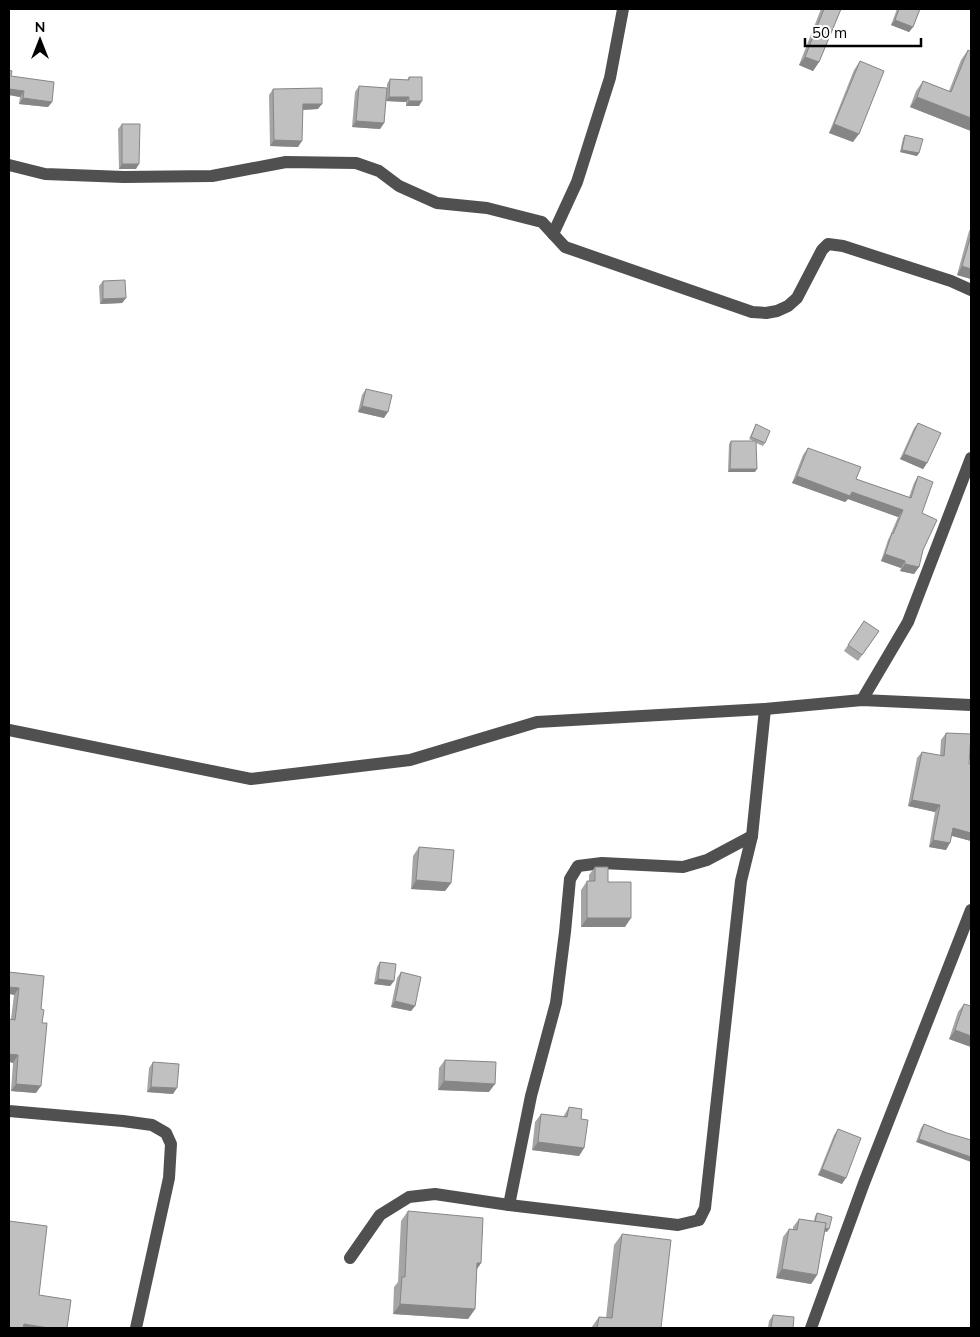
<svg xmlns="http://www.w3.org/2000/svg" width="980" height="1337" font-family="Mulish,sans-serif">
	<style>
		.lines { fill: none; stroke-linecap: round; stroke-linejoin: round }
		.minor { stroke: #505050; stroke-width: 12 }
		.wall { fill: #a5a5a5 }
		.shaded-wall { fill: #868686 }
		.building { fill: #c0c0c0; stroke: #868686 }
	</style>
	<rect width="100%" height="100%" fill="#fff"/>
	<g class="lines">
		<g class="minor">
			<polyline points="9,165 45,174 124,177 212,176 286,162 356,163 379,171 399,186 437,203 487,208 542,222 565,247 752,312 766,313 777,311 788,306 797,298 822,250 828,244 843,246 951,281 971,290"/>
			<polyline points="553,234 577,182 610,78 623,9"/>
			<polyline points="862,700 908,622 971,458"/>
			<polyline points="9,730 251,779 410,760 537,722 765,709 862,700 971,705"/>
			<polyline points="9,1111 123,1121 152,1125 166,1133 171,1144 169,1178 136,1328"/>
			<polyline points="509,1205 531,1096 556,1003 565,932 570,879 578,866 602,863 683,867 707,860 752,836"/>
			<polyline points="350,1258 380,1215 409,1197 435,1194 509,1205 678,1225 699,1220 705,1208 741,881 752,836 765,709"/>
			<polyline points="811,1328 864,1183 971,910"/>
		</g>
	</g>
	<g class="wall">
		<polygon points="821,9 841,9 819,62 813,71 799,65"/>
		<polygon points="897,9 920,9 913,27 909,32 891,25"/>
		<polygon points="968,50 971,52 971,131 910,107 916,91 923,81 949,91 961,60"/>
		<polygon points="860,61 853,142 829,133 854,70"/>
		<polygon points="9,70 11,76 52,102 48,107 19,104 20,97 9,95"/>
		<polygon points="409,77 419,106 406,106 406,102 386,101 386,93 384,123 380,129 352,127 355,92 359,86 387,88 387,84 390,79 407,80"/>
		<polygon points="273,89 318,109 303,110 298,147 270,146 269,95"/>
		<polygon points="122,124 136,169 119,169 118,129"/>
		<polygon points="905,135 919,153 917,156 900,152 903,138"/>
		<polygon points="971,228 971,279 957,275 969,231"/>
		<polygon points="103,281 126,298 122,303 100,304 99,286"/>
		<polygon points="366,389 384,418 358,412 362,395"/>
		<polygon points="918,423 927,463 923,469 900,459 914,428"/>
		<polygon points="756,424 765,443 763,446 756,443 755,472 728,472 729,444 731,441 753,441 749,439"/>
		<polygon points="808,448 856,479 909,497 914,483 918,476 922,513 923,550 919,567 914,574 900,571 901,568 881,561 888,540 890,536 898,517 848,499 845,502 792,483 803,455"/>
		<polygon points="864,621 879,631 858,661 844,651"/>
		<polygon points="946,733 969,764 971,841 952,836 946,850 929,847 935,812 908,806 917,758 922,752 940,756 941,740"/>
		<polygon points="419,847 451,883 445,891 411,889 413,856"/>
		<polygon points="595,867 608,882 625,927 581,927 581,890 587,881 589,881 589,875"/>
		<polygon points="380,962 394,981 390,986 374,984 377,967"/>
		<polygon points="9,972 41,1009 42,1023 36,1093 11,1091 13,1063 11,1019 14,995"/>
		<polygon points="401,972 415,1006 411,1011 391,1007 397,978"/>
		<polygon points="964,1004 971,1047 949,1039 958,1012"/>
		<polygon points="445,1060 489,1092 438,1090 439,1068"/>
		<polygon points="153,1062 173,1094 147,1092 149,1068"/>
		<polygon points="569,1107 581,1119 584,1148 579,1156 532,1150 535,1122 541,1114 563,1117"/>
		<polygon points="924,1124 947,1133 916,1142 921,1128"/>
		<polygon points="838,1129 842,1184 818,1175 834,1135"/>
		<polygon points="408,1211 481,1263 477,1269 475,1309 468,1319 393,1314 394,1287 398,1282 401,1221"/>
		<polygon points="817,1213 827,1232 825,1231 817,1275 811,1284 776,1278 783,1237 789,1229 793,1229 793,1227 799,1219 814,1221 815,1216"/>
		<polygon points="622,1234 661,1328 591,1328 599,1317 606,1318 614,1245"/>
		<polygon points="773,1315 793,1328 768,1328 769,1321"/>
	</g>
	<g class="shaded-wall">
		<polygon points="895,20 913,27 909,32 891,25"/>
		<polygon points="805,57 819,62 813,71 799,65"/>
		<polygon points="9,89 24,91 20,97 9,95"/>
		<polygon points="389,97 409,97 406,102 386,101"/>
		<polygon points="917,97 971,118 971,131 910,107"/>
		<polygon points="23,98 52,102 48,107 19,104"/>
		<polygon points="409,101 422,101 419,106 406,106"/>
		<polygon points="303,104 322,104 318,109 299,110"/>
		<polygon points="356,121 384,123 380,129 352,127"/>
		<polygon points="834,124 859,134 853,142 829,133"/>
		<polygon points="274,140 302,141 298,147 270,146"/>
		<polygon points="902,150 919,153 917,156 900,152"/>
		<polygon points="122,164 139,164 136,169 119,169"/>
		<polygon points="962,266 971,269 971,279 957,275"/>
		<polygon points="126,298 122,303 100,304 103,299"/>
		<polygon points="362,406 388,412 384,418 358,412"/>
		<polygon points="904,454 927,463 923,469 900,459"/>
		<polygon points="730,469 757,469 755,472 728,472"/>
		<polygon points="797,476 852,492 903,510 898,517 848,499 845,502 792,483"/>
		<polygon points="885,554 905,561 901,568 881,561"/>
		<polygon points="905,564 919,567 914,574 900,571"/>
		<polygon points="912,800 940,805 935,812 908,806"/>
		<polygon points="953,828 971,833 971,841 949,835"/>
		<polygon points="933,840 950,843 946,850 929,847"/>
		<polygon points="416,880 451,883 445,891 411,889"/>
		<polygon points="587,918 631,918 625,927 581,927"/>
		<polygon points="378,979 394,981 390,986 374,984"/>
		<polygon points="9,987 19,988 14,995 9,994"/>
		<polygon points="395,1001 415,1006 411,1011 391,1007"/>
		<polygon points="955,1030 971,1036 971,1047 949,1039"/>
		<polygon points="9,1054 18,1055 13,1063 9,1062"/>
		<polygon points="444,1081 495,1084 489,1092 438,1090"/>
		<polygon points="16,1084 41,1086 36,1093 11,1091"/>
		<polygon points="151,1087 177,1088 173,1094 147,1092"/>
		<polygon points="919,1139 971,1157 971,1162 916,1142"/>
		<polygon points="538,1142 584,1148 579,1156 532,1150"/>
		<polygon points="822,1169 846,1178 842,1184 818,1175"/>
		<polygon points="815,1225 829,1229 827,1232 813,1228"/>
		<polygon points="477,1263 481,1263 474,1273"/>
		<polygon points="782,1269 817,1275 811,1284 776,1278"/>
		<polygon points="400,1304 475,1309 468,1319 393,1314"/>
		<polygon points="24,1324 49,1328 21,1328"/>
	</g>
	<g class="building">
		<polygon points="824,9 841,9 819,62 805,57"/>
		<polygon points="899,9 920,9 913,27 895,20"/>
		<polygon points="968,50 971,52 971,118 917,97 923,81 951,92"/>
		<polygon points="860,61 884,71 859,134 834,124"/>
		<polygon points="9,70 12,71 11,76 54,82 52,102 23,98 24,91 9,89"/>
		<polygon points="409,77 422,77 422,101 409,101 409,97 389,97 390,79 409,80"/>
		<polygon points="359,86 387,88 384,123 356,121"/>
		<polygon points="322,88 322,104 303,104 302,141 274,140 273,89"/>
		<polygon points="122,124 140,124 139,164 122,164"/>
		<polygon points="905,135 923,139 919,153 902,150"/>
		<polygon points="971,235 971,269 962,266"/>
		<polygon points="125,280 126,298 103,299 103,281"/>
		<polygon points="366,389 392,395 388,412 362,406"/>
		<polygon points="918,423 941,433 927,463 904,454"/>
		<polygon points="756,424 770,431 765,443 751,437"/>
		<polygon points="731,441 756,441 757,469 730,469"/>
		<polygon points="808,448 861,467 856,479 911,498 918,476 933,482 922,513 937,520 923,550 919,567 905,564 905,561 885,554 892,533 893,534 903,510 852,492 850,496 797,476"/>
		<polygon points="864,621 879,631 862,655 848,645"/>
		<polygon points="946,733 971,734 969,764 971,764 971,833 953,828 950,843 933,840 940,805 912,800 922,752 944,756"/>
		<polygon points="419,847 454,850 451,883 416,880"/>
		<polygon points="595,867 608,867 608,882 631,882 631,918 587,918 587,881 595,881"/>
		<polygon points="380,962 396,964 394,981 378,979"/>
		<polygon points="9,972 44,976 41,1009 44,1010 42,1023 47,1023 41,1086 16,1084 18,1055 9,1054 9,1019 15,1020 19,988 9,987"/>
		<polygon points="401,972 421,977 415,1006 395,1001"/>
		<polygon points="964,1004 971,1006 971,1036 955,1030"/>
		<polygon points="445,1060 496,1062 495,1084 444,1081"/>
		<polygon points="153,1062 179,1064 177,1088 151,1087"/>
		<polygon points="569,1107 582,1109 581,1119 588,1120 584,1148 538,1142 541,1114 567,1117"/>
		<polygon points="924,1124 947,1133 971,1140 971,1157 919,1139"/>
		<polygon points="838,1129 861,1138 846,1178 822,1169"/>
		<polygon points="408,1211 483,1218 481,1263 477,1263 475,1309 400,1304 402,1277 405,1277"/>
		<polygon points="817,1213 832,1217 829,1229 825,1228 826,1223 815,1222"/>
		<polygon points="799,1219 826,1223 817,1275 782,1269 789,1229 797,1230"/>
		<polygon points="9,1221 47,1226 39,1295 71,1300 67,1328 49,1328 24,1324 23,1328 9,1328"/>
		<polygon points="622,1234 671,1240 661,1328 597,1328 599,1317 612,1318"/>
		<polygon points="773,1315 794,1317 793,1328 771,1328"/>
	</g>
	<rect width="980" height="1337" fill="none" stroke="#000000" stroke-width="20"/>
	<g transform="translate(40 40)" stroke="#ffffff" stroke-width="4" paint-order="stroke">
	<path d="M0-4L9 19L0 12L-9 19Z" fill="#000000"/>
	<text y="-8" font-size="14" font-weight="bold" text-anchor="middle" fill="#000000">N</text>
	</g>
	<path d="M805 38v8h116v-8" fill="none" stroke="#000000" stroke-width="2.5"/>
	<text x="812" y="38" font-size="15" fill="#000000" stroke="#ffffff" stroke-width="4" paint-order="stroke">50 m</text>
</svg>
